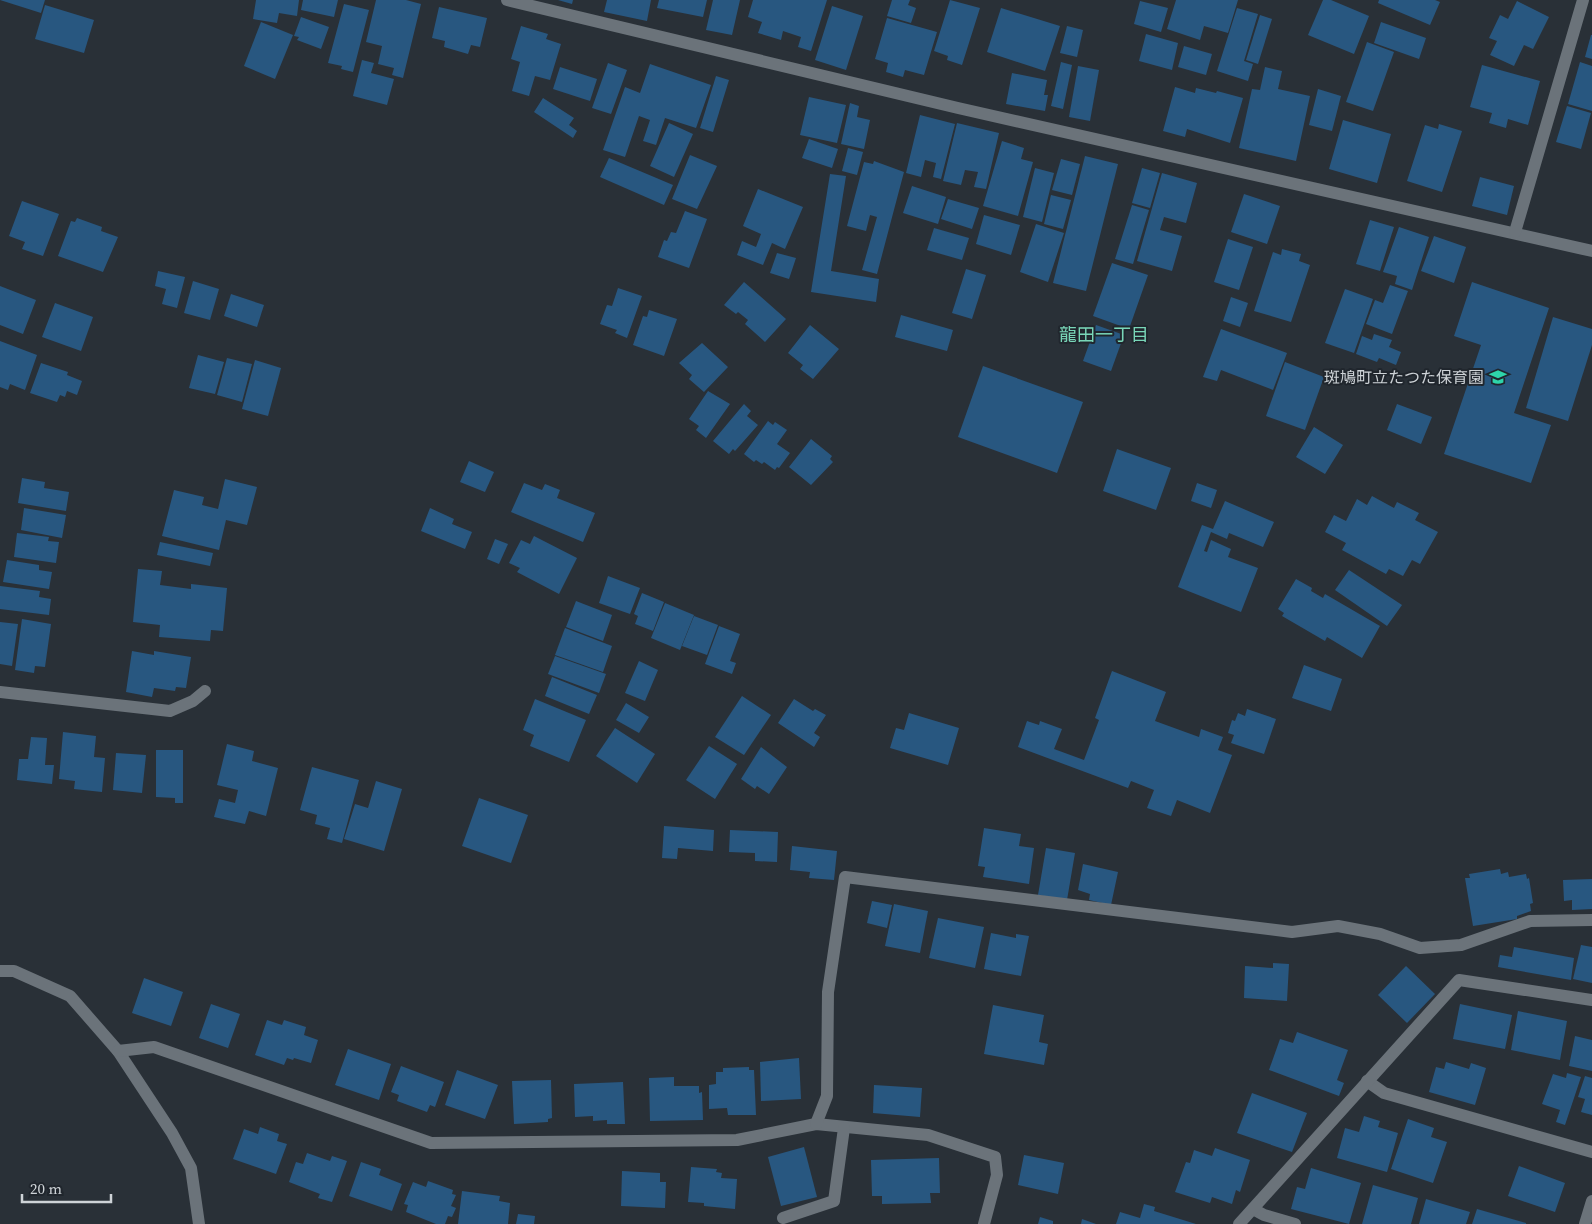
<svg xmlns="http://www.w3.org/2000/svg" width="1592" height="1224" font-family="'Source Serif 4','Noto Sans JP',serif">
	<style>
		.building { fill: #285780 }
		.lines { fill: none; stroke-linecap: round; stroke-linejoin: round }
		.street { stroke: #6b737a; stroke-width: 12 }
		.labels { text-anchor: middle; stroke-width: 4; stroke-linejoin: round; paint-order: stroke }
		.poi-label { font-size: 16px; fill: #ced3d7; stroke: #20262d; text-anchor: end }
		.neighbourhood-label { font-size: 18px; fill: #79d6b8; stroke: #20262d }
	</style>
	<rect width="100%" height="100%" fill="#293037"/>
	<g class="building">
		<polygon points="0,0 45,0 41,13"/>
		<polygon points="256,0 299,0 297,16 279,13 277,23 253,19"/>
		<polygon points="303,0 338,0 334,17 301,10"/>
		<polygon points="376,0 406,0 421,4 403,78 392,75 394,68 378,64 382,46 366,42"/>
		<polygon points="558,0 573,0 572,4"/>
		<polygon points="607,0 651,0 647,21 604,12"/>
		<polygon points="659,0 707,0 703,17 657,8"/>
		<polygon points="713,0 740,0 732,35 706,30"/>
		<polygon points="753,0 827,0 811,51 798,47 801,37 783,31 781,40 758,33 762,22 748,17"/>
		<polygon points="892,0 910,0 908,5 916,8 911,23 887,16"/>
		<polygon points="950,0 980,8 962,65 947,60 948,56 934,51"/>
		<polygon points="1176,0 1238,0 1228,33 1204,26 1200,40 1167,29"/>
		<polygon points="1323,0 1331,0 1369,16 1354,54 1308,35"/>
		<polygon points="1379,0 1435,0 1440,2 1430,25 1378,3"/>
		<polygon points="1140,1 1168,8 1161,32 1134,24"/>
		<polygon points="1517,1 1549,17 1533,49 1524,45 1514,66 1490,55 1497,41 1489,38 1500,15 1508,19"/>
		<polygon points="344,4 369,10 353,72 341,69 342,66 328,63"/>
		<polygon points="45,5 94,20 84,53 35,39"/>
		<polygon points="832,6 863,16 846,70 815,60"/>
		<polygon points="439,7 487,18 480,47 471,45 468,54 444,47 445,41 432,38"/>
		<polygon points="1001,8 1060,26 1045,71 987,52"/>
		<polygon points="1237,8 1258,14 1244,61 1253,64 1248,81 1217,71"/>
		<polygon points="1260,15 1272,19 1258,64 1246,60"/>
		<polygon points="301,17 329,27 321,49 297,40 299,37 294,36"/>
		<polygon points="887,18 937,32 924,75 905,70 903,77 886,72 888,63 875,59"/>
		<polygon points="261,22 293,35 275,79 244,66"/>
		<polygon points="1381,22 1426,38 1419,59 1374,43"/>
		<polygon points="521,26 548,34 546,39 561,44 550,80 535,76 529,96 512,91 520,62 511,59"/>
		<polygon points="1067,26 1083,30 1077,57 1060,53"/>
		<polygon points="1146,34 1178,43 1172,70 1139,61"/>
		<polygon points="1591,35 1592,35 1592,59 1585,57"/>
		<polygon points="1367,42 1394,52 1373,111 1346,102"/>
		<polygon points="1184,46 1212,54 1206,75 1178,67"/>
		<polygon points="362,60 374,63 371,73 394,79 387,105 353,96"/>
		<polygon points="1061,62 1072,65 1063,109 1051,106"/>
		<polygon points="1580,62 1592,66 1592,111 1568,104"/>
		<polygon points="608,63 627,70 611,114 592,108"/>
		<polygon points="650,64 711,85 696,128 665,118 656,145 643,141 650,120 639,116 625,157 603,150 625,87 640,93"/>
		<polygon points="1482,65 1540,81 1528,125 1508,119 1506,128 1489,123 1492,113 1470,107"/>
		<polygon points="1078,66 1099,70 1090,121 1069,117"/>
		<polygon points="560,67 597,79 590,101 553,89"/>
		<polygon points="1265,67 1282,71 1278,89 1310,96 1296,161 1239,148 1252,89 1260,90"/>
		<polygon points="1012,73 1047,80 1044,95 1048,95 1045,111 1006,104"/>
		<polygon points="716,76 729,80 713,132 700,128"/>
		<polygon points="1175,87 1195,93 1196,88 1216,93 1217,91 1243,98 1230,143 1187,129 1185,137 1163,131"/>
		<polygon points="1318,89 1341,96 1332,131 1309,125"/>
		<polygon points="809,97 846,105 837,143 800,135"/>
		<polygon points="543,98 574,118 569,125 577,131 573,138 534,112"/>
		<polygon points="850,103 859,106 857,117 870,120 864,149 841,144"/>
		<polygon points="1567,106 1591,113 1581,149 1556,142"/>
		<polygon points="920,115 955,124 941,179 933,177 936,163 925,160 921,177 906,173"/>
		<polygon points="1343,120 1391,134 1377,183 1329,169"/>
		<polygon points="669,123 693,134 674,177 650,166"/>
		<polygon points="957,123 999,133 986,189 974,187 978,172 965,170 961,185 943,181"/>
		<polygon points="1439,124 1462,131 1442,192 1407,181 1425,125 1438,129"/>
		<polygon points="809,139 838,149 832,168 802,158"/>
		<polygon points="1002,141 1024,148 1021,159 1033,162 1018,216 983,206"/>
		<polygon points="848,148 863,152 857,175 842,171"/>
		<polygon points="690,155 717,166 697,209 672,199"/>
		<polygon points="1085,156 1118,164 1086,291 1053,283"/>
		<polygon points="609,158 673,185 664,205 600,177"/>
		<polygon points="1061,159 1080,164 1072,195 1052,190"/>
		<polygon points="874,161 904,172 877,274 862,270 877,217 870,215 866,231 847,226 864,162 873,164"/>
		<polygon points="1035,168 1054,173 1042,222 1023,217"/>
		<polygon points="1142,168 1160,173 1150,208 1132,203"/>
		<polygon points="1162,173 1197,183 1186,223 1164,217 1160,230 1182,236 1172,271 1137,261"/>
		<polygon points="830,174 846,176 831,271 879,279 876,302 811,292"/>
		<polygon points="1480,177 1514,186 1507,215 1472,206"/>
		<polygon points="912,186 946,197 938,224 903,213"/>
		<polygon points="758,189 803,207 785,249 772,243 763,265 737,255 742,241 756,247 761,234 743,226"/>
		<polygon points="1244,194 1280,206 1267,244 1231,232"/>
		<polygon points="1051,195 1071,200 1063,229 1044,224"/>
		<polygon points="948,199 979,208 972,229 941,219"/>
		<polygon points="22,201 59,214 43,256 22,249 25,242 9,236"/>
		<polygon points="1132,205 1149,210 1133,264 1115,259"/>
		<polygon points="685,211 707,219 689,268 658,257 664,240 667,241 671,232 676,233"/>
		<polygon points="984,215 1020,225 1011,255 976,244"/>
		<polygon points="77,218 102,227 101,231 118,237 103,272 58,256 71,221 75,222"/>
		<polygon points="1370,220 1394,227 1380,271 1356,264"/>
		<polygon points="1036,224 1064,233 1048,282 1020,272"/>
		<polygon points="1399,227 1429,237 1412,290 1395,284 1397,276 1383,272"/>
		<polygon points="934,228 969,238 962,260 927,250"/>
		<polygon points="1434,236 1466,247 1454,283 1421,271"/>
		<polygon points="1228,239 1253,247 1239,290 1214,282"/>
		<polygon points="1282,249 1301,254 1299,261 1310,265 1291,322 1254,311 1273,252 1281,255"/>
		<polygon points="777,253 796,258 789,279 770,273"/>
		<polygon points="1112,263 1148,275 1129,329 1093,316"/>
		<polygon points="966,269 986,275 972,319 952,313"/>
		<polygon points="158,271 185,277 177,308 162,304 166,289 155,286"/>
		<polygon points="193,281 219,289 210,320 184,313"/>
		<polygon points="744,282 786,319 765,342 745,324 748,320 738,312 736,314 724,305"/>
		<polygon points="1472,282 1549,308 1514,413 1551,425 1531,483 1444,454 1481,345 1454,336"/>
		<polygon points="1390,285 1408,291 1392,334 1366,324 1375,300 1383,303"/>
		<polygon points="0,286 36,300 23,334 0,325"/>
		<polygon points="618,288 642,296 627,338 615,333 617,330 600,324 607,305 612,306"/>
		<polygon points="1345,289 1373,299 1354,353 1325,343"/>
		<polygon points="231,294 264,305 257,327 224,316"/>
		<polygon points="1231,297 1248,303 1240,327 1223,321"/>
		<polygon points="55,303 93,317 81,351 42,337"/>
		<polygon points="649,310 677,319 664,356 633,345 643,316 647,317"/>
		<polygon points="901,315 953,330 947,351 895,337"/>
		<polygon points="1553,317 1592,329 1592,345 1568,421 1526,408"/>
		<polygon points="810,325 839,349 813,379 800,369 803,365 788,353"/>
		<polygon points="1096,325 1124,335 1111,371 1083,361"/>
		<polygon points="1221,329 1287,353 1273,390 1221,370 1217,381 1203,377"/>
		<polygon points="1374,334 1392,340 1389,347 1401,352 1396,365 1379,358 1377,362 1356,354 1362,336 1372,340"/>
		<polygon points="0,341 37,355 25,390 10,384 8,390 0,387"/>
		<polygon points="702,343 728,367 704,392 689,379 692,375 679,363"/>
		<polygon points="198,355 224,362 215,394 189,388"/>
		<polygon points="227,358 252,364 242,402 217,395"/>
		<polygon points="255,360 281,368 268,416 242,409"/>
		<polygon points="1285,362 1324,377 1305,430 1266,416"/>
		<polygon points="41,363 68,372 67,375 82,381 77,395 67,391 65,397 60,395 57,402 30,393"/>
		<polygon points="983,366 1083,402 1057,473 958,437"/>
		<polygon points="708,391 730,404 706,438 696,430 699,426 689,419"/>
		<polygon points="744,404 751,411 747,416 758,425 735,451 733,449 729,454 713,441"/>
		<polygon points="1397,404 1432,417 1421,444 1387,430"/>
		<polygon points="768,421 773,425 775,422 787,430 777,444 790,453 779,468 777,467 775,470 764,462 762,464 756,460 754,462 744,454"/>
		<polygon points="1314,427 1343,445 1325,474 1296,457"/>
		<polygon points="811,439 832,456 830,459 833,462 811,485 789,467"/>
		<polygon points="1117,449 1171,468 1156,510 1103,491"/>
		<polygon points="469,461 494,472 485,492 460,482"/>
		<polygon points="22,478 45,482 44,488 69,492 66,511 18,503"/>
		<polygon points="225,479 257,487 247,525 226,520 219,550 162,536 174,490 204,497 202,505 218,509"/>
		<polygon points="524,483 542,490 545,484 560,490 557,498 595,513 583,542 511,512"/>
		<polygon points="1197,483 1217,490 1211,508 1191,501"/>
		<polygon points="1372,496 1394,508 1397,502 1419,513 1415,520 1438,532 1420,564 1412,560 1403,576 1389,569 1386,574 1342,550 1346,543 1325,532 1334,515 1346,521 1357,499 1367,505"/>
		<polygon points="1225,501 1274,522 1263,547 1229,533 1227,539 1211,532 1204,551 1207,552 1211,540 1231,549 1228,557 1258,568 1241,612 1178,587 1202,525 1213,529"/>
		<polygon points="24,508 66,515 62,538 21,530"/>
		<polygon points="430,508 454,519 452,524 472,532 465,549 421,531"/>
		<polygon points="17,533 49,537 48,541 59,542 56,563 14,557"/>
		<polygon points="534,536 577,558 559,594 517,572 520,568 509,563 521,540 530,544"/>
		<polygon points="495,539 508,544 499,564 487,559"/>
		<polygon points="160,542 213,553 210,566 157,555"/>
		<polygon points="7,560 39,565 39,570 52,572 49,589 3,582"/>
		<polygon points="138,569 162,571 160,585 191,589 191,584 227,588 223,631 211,630 210,641 159,637 160,625 133,622"/>
		<polygon points="1349,570 1402,605 1387,626 1335,590"/>
		<polygon points="608,576 640,588 630,614 599,603"/>
		<polygon points="1296,579 1312,588 1311,591 1323,598 1325,594 1380,626 1362,658 1327,637 1325,641 1282,616 1284,613 1278,609"/>
		<polygon points="0,586 40,591 39,597 51,599 49,615 0,609"/>
		<polygon points="642,593 664,602 653,631 635,624 638,616 634,614"/>
		<polygon points="576,601 612,615 603,641 566,627"/>
		<polygon points="665,603 694,615 680,650 651,638"/>
		<polygon points="694,616 718,625 707,655 682,646"/>
		<polygon points="22,619 51,624 45,667 35,666 34,673 15,670"/>
		<polygon points="0,622 18,624 12,666 0,664"/>
		<polygon points="719,626 740,634 730,661 736,663 732,674 705,664"/>
		<polygon points="565,628 612,646 603,672 555,655"/>
		<polygon points="132,651 154,655 154,651 191,657 186,688 176,687 175,691 154,688 152,697 126,692"/>
		<polygon points="555,656 606,674 599,693 548,674"/>
		<polygon points="639,661 658,670 645,701 625,693"/>
		<polygon points="1304,665 1342,679 1331,711 1292,698"/>
		<polygon points="1112,671 1166,692 1155,721 1199,737 1201,729 1223,737 1218,750 1232,755 1210,813 1177,800 1171,816 1147,808 1154,790 1131,781 1128,788 1018,747 1027,721 1039,725 1040,721 1062,729 1054,749 1084,760 1099,720 1095,718"/>
		<polygon points="552,677 597,695 589,714 545,696"/>
		<polygon points="742,696 771,715 744,755 715,737"/>
		<polygon points="535,699 586,720 569,762 530,746 534,735 523,730"/>
		<polygon points="794,699 813,711 815,709 826,715 814,733 820,737 814,747 778,723"/>
		<polygon points="626,703 649,717 639,733 616,720"/>
		<polygon points="1247,709 1276,719 1264,754 1231,743 1234,735 1228,733 1232,720 1235,721 1238,713 1245,716"/>
		<polygon points="909,713 959,728 948,765 890,748 896,728 904,730"/>
		<polygon points="615,728 655,754 637,783 596,756"/>
		<polygon points="63,732 96,736 94,757 105,758 102,792 74,789 75,781 59,779"/>
		<polygon points="31,737 47,738 45,765 54,765 52,784 17,780 19,759 28,759"/>
		<polygon points="227,744 254,751 252,761 278,768 266,816 249,811 245,824 214,817 219,799 235,803 238,790 217,785"/>
		<polygon points="709,746 737,764 715,799 686,780"/>
		<polygon points="761,747 787,767 769,794 757,786 755,789 741,779"/>
		<polygon points="156,750 183,750 183,803 175,803 175,798 156,797"/>
		<polygon points="116,753 146,755 142,793 113,790"/>
		<polygon points="312,767 359,780 342,843 327,839 330,828 315,824 317,815 300,810"/>
		<polygon points="376,781 402,789 384,851 344,839 355,804 368,808"/>
		<polygon points="479,798 528,815 511,863 462,846"/>
		<polygon points="664,826 714,830 713,851 678,848 677,859 662,858"/>
		<polygon points="984,828 1021,834 1019,846 1034,848 1029,884 983,877 985,867 978,866"/>
		<polygon points="730,830 778,832 777,862 755,861 755,853 729,852"/>
		<polygon points="792,846 837,851 834,880 809,878 810,872 790,870"/>
		<polygon points="1046,848 1075,853 1067,900 1038,895"/>
		<polygon points="1083,864 1118,872 1111,905 1089,900 1090,894 1078,890"/>
		<polygon points="1500,869 1501,874 1508,872 1509,877 1526,874 1527,879 1529,878 1533,903 1530,904 1531,911 1517,916 1517,919 1473,926 1465,878 1470,878 1469,874"/>
		<polygon points="1592,879 1592,909 1572,910 1572,900 1564,901 1563,880"/>
		<polygon points="872,901 892,905 887,928 867,923"/>
		<polygon points="894,904 928,911 920,953 885,946"/>
		<polygon points="938,918 984,927 975,968 929,958"/>
		<polygon points="991,933 1016,938 1016,934 1029,936 1021,976 984,969"/>
		<polygon points="1581,945 1592,947 1592,983 1573,979"/>
		<polygon points="1514,947 1574,958 1571,980 1498,967 1500,955 1512,957"/>
		<polygon points="1273,963 1289,964 1287,1001 1244,998 1245,966 1273,968"/>
		<polygon points="1406,966 1435,994 1407,1023 1378,995"/>
		<polygon points="144,978 183,992 171,1026 132,1013"/>
		<polygon points="211,1004 240,1014 228,1048 199,1038"/>
		<polygon points="1460,1004 1512,1015 1505,1049 1453,1039"/>
		<polygon points="993,1005 1044,1015 1039,1042 1048,1044 1044,1065 984,1054"/>
		<polygon points="1518,1011 1567,1021 1560,1060 1511,1050"/>
		<polygon points="267,1020 282,1025 284,1020 306,1027 304,1035 318,1040 311,1063 294,1058 293,1060 287,1058 284,1065 255,1055"/>
		<polygon points="1297,1032 1348,1050 1337,1080 1344,1083 1339,1096 1269,1070 1280,1039 1293,1043"/>
		<polygon points="1575,1036 1592,1040 1592,1071 1569,1066"/>
		<polygon points="348,1049 391,1064 379,1100 335,1085"/>
		<polygon points="799,1058 801,1099 761,1101 760,1062"/>
		<polygon points="1446,1062 1469,1069 1471,1063 1486,1068 1475,1105 1429,1092 1436,1067 1444,1069"/>
		<polygon points="401,1066 444,1082 435,1107 430,1105 427,1112 397,1101 399,1095 391,1092"/>
		<polygon points="749,1067 749,1070 754,1070 756,1115 728,1115 727,1108 709,1109 709,1085 716,1084 716,1072 723,1072 723,1068"/>
		<polygon points="457,1070 498,1085 485,1119 445,1105"/>
		<polygon points="1567,1073 1581,1077 1565,1125 1556,1122 1560,1110 1542,1104 1553,1074 1566,1078"/>
		<polygon points="1585,1076 1592,1078 1592,1115 1581,1112 1585,1099 1578,1097"/>
		<polygon points="674,1077 674,1086 699,1086 699,1093 702,1092 703,1120 650,1121 649,1078"/>
		<polygon points="551,1080 552,1118 548,1119 548,1122 514,1124 512,1081"/>
		<polygon points="623,1082 625,1124 607,1124 607,1120 593,1121 593,1116 575,1117 574,1084"/>
		<polygon points="874,1085 922,1088 920,1117 873,1113"/>
		<polygon points="1252,1093 1307,1113 1292,1152 1237,1133"/>
		<polygon points="1364,1116 1380,1121 1378,1127 1398,1133 1387,1172 1337,1158 1345,1128 1359,1132"/>
		<polygon points="1408,1119 1434,1128 1431,1137 1447,1142 1433,1183 1391,1169"/>
		<polygon points="260,1127 279,1134 277,1141 287,1144 276,1174 233,1159 244,1129 258,1134"/>
		<polygon points="804,1147 817,1197 781,1206 768,1157"/>
		<polygon points="1215,1148 1250,1160 1240,1192 1236,1190 1232,1204 1212,1197 1210,1203 1175,1192 1186,1162 1190,1163 1194,1150 1212,1156"/>
		<polygon points="307,1153 330,1161 332,1156 347,1161 332,1202 318,1198 320,1194 289,1182 296,1162 303,1164"/>
		<polygon points="1024,1155 1064,1163 1058,1194 1018,1185"/>
		<polygon points="939,1158 940,1193 930,1193 931,1203 882,1204 882,1196 872,1196 871,1160"/>
		<polygon points="361,1162 381,1169 379,1175 402,1184 392,1211 349,1196"/>
		<polygon points="1519,1166 1565,1183 1555,1212 1508,1196"/>
		<polygon points="691,1167 717,1169 716,1172 722,1173 721,1178 737,1179 735,1209 704,1206 704,1203 688,1202"/>
		<polygon points="1311,1168 1361,1183 1349,1224 1291,1209 1297,1187 1305,1189"/>
		<polygon points="622,1171 660,1173 660,1182 666,1182 665,1208 621,1206"/>
		<polygon points="428,1181 453,1190 452,1194 456,1195 451,1206 456,1208 452,1217 448,1216 445,1224 436,1224 406,1212 408,1205 404,1204 413,1182 426,1187"/>
		<polygon points="1373,1185 1418,1198 1411,1224 1362,1224"/>
		<polygon points="462,1191 500,1196 499,1201 510,1203 508,1224 458,1224"/>
		<polygon points="1426,1199 1470,1212 1466,1224 1419,1224"/>
		<polygon points="1144,1204 1155,1207 1154,1211 1196,1224 1116,1224 1120,1212 1140,1218"/>
		<polygon points="1477,1209 1526,1223 1526,1224 1472,1224"/>
		<polygon points="518,1214 535,1216 534,1224 516,1224"/>
		<polygon points="1040,1217 1053,1221 1053,1224 1038,1224"/>
		<polygon points="1082,1219 1096,1224 1081,1224"/>
	</g>
	<g class="lines">
		<g class="street">
			<polyline points="507,0 958,108 1592,251"/>
			<polyline points="1515,232 1583,0"/>
			<polyline points="0,692 170,711 193,701 205,691"/>
			<polyline points="0,971 14,971 70,996 118,1051 172,1133 191,1168 199,1224"/>
			<polyline points="118,1051 154,1047 431,1143 737,1140 816,1124 928,1135 995,1157 997,1175 984,1224"/>
			<polyline points="1367,1081 1384,1093 1592,1152"/>
			<polyline points="816,1124 827,1096 828,992 845,877 1292,932 1338,926 1380,934 1420,948 1461,945 1530,921 1592,920"/>
			<polyline points="1253,1209 1264,1215 1295,1224"/>
			<polyline points="783,1218 834,1201 844,1128"/>
			<polyline points="1239,1224 1459,980 1592,1000"/>
			<polyline points="1585,1224 1592,1201"/>
		</g>
	</g>
	<defs>
		<g id="school-bare" transform="scale(1.35)"><path d="M0-5L7-2L0 1L-7-2ZM-4 1L0 2.5L4 1V4Q0 6-4 4Z" fill="#2ed4aa" stroke="#20262d" stroke-width="2.5" paint-order="stroke"/></g>
	</defs>
	<g fill-rule="evenodd">
		<use href="#school-bare" x="1498" y="377"/>
	</g>
	<g class="labels">
		<g class="poi-label">
			<text x="1484" y="383">斑鳩町立たつた保育園</text>
		</g>
		<g class="neighbourhood-label">
			<text x="1104" y="341">龍田一丁目</text>
		</g>
	</g>
	<path d="M22 1194v8h89v-8" fill="none" stroke="#ced3d7" stroke-width="2.5"/>
	<text x="30" y="1194" font-size="15" fill="#ced3d7" stroke="#20262d" stroke-width="4" paint-order="stroke">20 m</text>
</svg>
